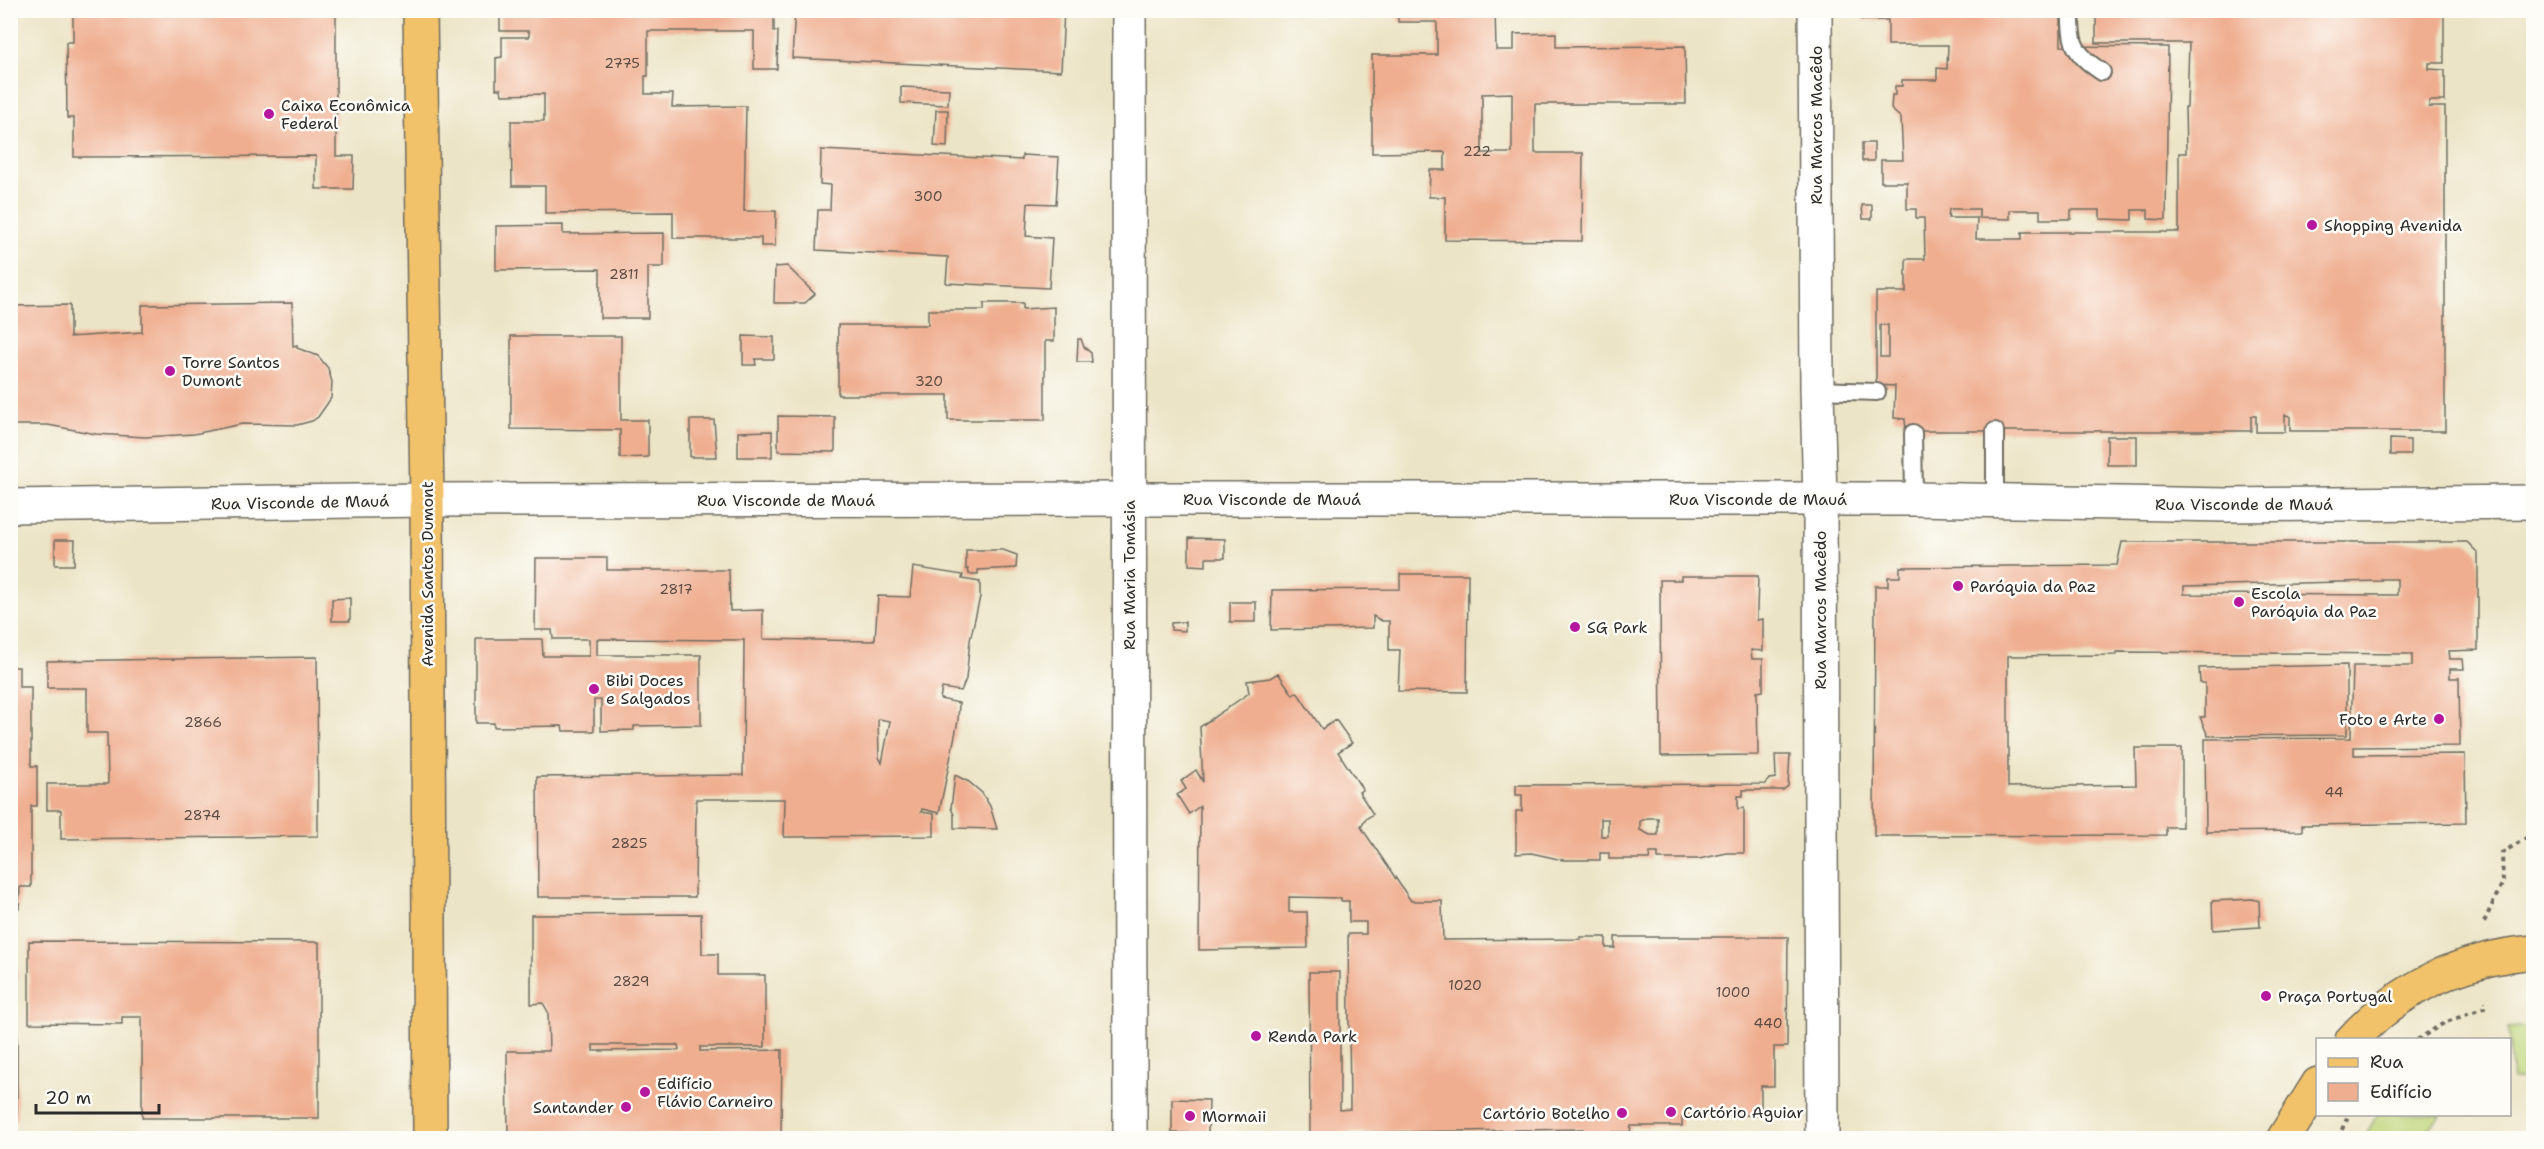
<svg xmlns="http://www.w3.org/2000/svg" width="2544" height="1149" font-family="'Shantell Sans',sans-serif">
	<style>
		.green { fill: #bfd478; stroke: #758052; stroke-width: 1.5 }
		.building { fill: #efae90; fill-rule: evenodd }
		.lines { fill: none; stroke-linecap: round; stroke-linejoin: round }
		.service-casing { stroke: #6f6c61; stroke-width: 20 }
		.minor-casing { stroke: #6f6c61; stroke-width: 36 }
		.primary-casing { stroke: #6f6c61; stroke-width: 36 }
		.path { stroke: #6f6c61; stroke-width: 4; stroke-dasharray: 4.5 4.5; stroke-linecap: butt }
		.service { stroke: #fff; stroke-width: 16 }
		.minor { stroke: #fff; stroke-width: 33 }
		.primary { stroke: #f2c26a; stroke-width: 33 }
		.poi-dot { fill: #b5179e; stroke: #fdfcf7; stroke-width: 2 }
		.labels { text-anchor: middle; stroke-width: 5; stroke-linejoin: round; paint-order: stroke }
		.number-label { font-size: 14px; fill: #5c4c44 }
		.poi-label { font-size: 16px; fill: #2b2b2b; stroke: #fdfcf7; text-anchor: start }
		.street-label { font-size: 16px; fill: #2b2b2b; stroke: #fdfcf7 }
	</style>
	<rect width="100%" height="100%" fill="#fdfcf7"/>
	<filter id="ink" filterUnits="userSpaceOnUse"><feTurbulence type="fractalNoise" baseFrequency=".0167" numOctaves="2"/><feDisplacementMap in="SourceGraphic" scale="12" xChannelSelector="R" yChannelSelector="G"/><feConvolveMatrix kernelMatrix="1 2 1 2 8 2 1 2 1" color-interpolation-filters="sRGB"/></filter>
	<filter id="wash" filterUnits="userSpaceOnUse"><feTurbulence type="fractalNoise" baseFrequency=".008" numOctaves="4" result="noise"/><feDisplacementMap in="SourceGraphic" scale="24" xChannelSelector="R" yChannelSelector="G"/><feGaussianBlur stdDeviation="1.35" result="paint"/><feColorMatrix in="noise" values="0 0 0 0 0 0 0 0 0 0 0 0 0 0 0 0 0 1.4 0 .05"/><feComposite in="paint" operator="in"/></filter>
	<g filter="url(#wash)">
		<rect width="100%" height="100%" fill="#ece4c6"/>
		<g class="green">
			<polygon points="2533,1026 2533,1079 2513,1079 2508,1028"/>
			<polygon points="2377,1115 2377,1114 2441,1115 2420,1138 2364,1138"/>
		</g>
		<g id="blocks">
			<g class="building">
				<polygon points="73,10 336,10 336,156 354,156 353,189 316,189 316,156 74,157 74,118 67,118 66,42 73,42"/>
				<polygon points="500,10 774,10 774,31 778,31 777,69 754,69 754,31 648,31 648,76 645,76 645,94 673,94 672,107 746,106 744,211 776,211 775,246 761,246 761,238 673,238 673,212 545,213 545,186 512,186 511,121 544,121 544,94 502,95 501,89 496,89 496,58 502,57 502,37 529,37 529,31 500,31"/>
				<polygon points="795,10 1064,10 1061,71 792,58"/>
				<path d="M1398,10H1495L1496,50H1514V34L1556,33V47L1685,46L1686,104H1535V153H1583L1582,241L1445,240V197H1429L1430,170H1445V152L1372,153V55H1437V22H1398ZM1512,93V153H1482V94Z"/>
				<path d="M1862,10H2061V46L2168,47L2166,220L2148,219V210H2132V220L2100,219V210H2071V219H2040V210H2010V219L1979,218V209H1949L1948,218H1977L1976,239H2022V232H2179V153H2186L2185,107H2187L2189,43H2096V10H2444V63H2429V69L2445,70V101H2429V107H2445V431H2290V416L2285,415V432H2256V416H2251V431H1906L1905,419L1894,418L1895,386L1876,385V292H1906V259H1925L1924,218H1916V209H1907V182H1881V160H1903L1901,118L1891,109L1892,95H1895V86H1902V80H1937V68L1947,69L1948,45H1888V20H1862ZM1880,325H1888V357H1880Z"/>
				<polygon points="901,87 949,89 948,105 901,103"/>
				<polygon points="936,110 948,110 947,147 934,146"/>
				<rect x="1862" y="143" width="12" height="18"/>
				<polygon points="821,150 1022,160 1022,155 1059,157 1056,204 1028,203 1026,236 1052,238 1049,288 946,283 948,257 816,250 818,210 830,210 831,185 820,184"/>
				<polygon points="1862,205 1872,205 1872,219 1863,219"/>
				<polygon points="563,225 563,234 664,233 664,267 648,267 648,318 600,318 600,269 496,270 496,226"/>
				<polygon points="787,266 815,294 805,303 774,303 775,267"/>
				<polygon points="292,303 293,346 297,345 297,348 318,356 328,368 332,382 331,398 327,404 318,417 312,421 297,425 242,424 194,434 145,437 96,434 48,425 10,425 10,306 70,305 70,337 142,332 142,305"/>
				<polygon points="984,303 1023,303 1023,309 1054,307 1054,341 1045,341 1045,420 948,420 948,395 838,395 838,325 928,325 928,310 984,310"/>
				<polygon points="511,336 621,336 621,420 648,420 648,457 620,458 620,430 511,429"/>
				<polygon points="743,336 774,337 774,359 755,359 756,365 743,365"/>
				<polygon points="1078,339 1081,339 1084,347 1091,353 1092,362 1077,362"/>
				<polygon points="778,416 835,417 835,452 778,451"/>
				<polygon points="690,420 714,420 717,457 690,457"/>
				<polygon points="772,431 772,457 738,457 738,432"/>
				<rect x="2107" y="436" width="30" height="29"/>
				<polygon points="2390,439 2410,440 2410,455 2390,455"/>
				<polygon points="1189,538 1225,539 1225,558 1206,558 1206,566 1189,565"/>
				<polygon points="55,540 75,540 74,565 55,565"/>
				<path d="M2122,542H2467L2478,553V650L2449,651L2450,659H2463L2464,669H2450V678H2459L2460,746L2354,747V755L2465,754L2466,823L2302,825V831L2206,832L2205,739L2351,738L2353,666H2412V654L2117,652V655L2008,656V787L2136,785L2135,748H2182V827H2166V835L1874,836L1875,586H1888V577H1900V567L2117,565ZM2381,579H2397V595L2184,594V586L2381,581Z"/>
				<polygon points="966,550 1003,550 1017,555 1016,568 978,570 978,574 969,574 968,569 966,569"/>
				<path d="M536,558H607V570H729L730,611L763,610V639L872,641L875,639L878,596L910,597L913,567L963,575L962,579L980,582V597L970,640L966,679L961,691L942,688L940,699L959,703L958,721L939,813L922,809L921,812L934,814V836L784,837L785,799H696L695,897H538L537,777L743,775L744,640L597,639V655H701V725L634,726V730L601,731V700H594V731H563L562,726L494,727V723H476V639H542L543,656H589V639H553L552,630H535ZM878,719L890,721L882,763L879,757Z"/>
				<polygon points="1400,574 1468,574 1467,692 1398,691 1400,650 1389,650 1389,621 1382,621 1373,616 1373,628 1271,630 1272,590 1400,589"/>
				<polygon points="1681,576 1758,576 1757,611 1757,620 1763,619 1763,651 1751,650 1752,659 1763,659 1763,691 1757,692 1758,755 1661,756 1660,580 1681,580"/>
				<polygon points="350,598 350,621 332,621 332,599"/>
				<rect x="1230" y="602" width="26" height="20"/>
				<polygon points="1185,622 1185,631 1171,630 1171,623"/>
				<polygon points="317,657 318,836 61,839 61,810 47,810 47,784 108,784 107,733 87,733 87,688 47,688 47,661"/>
				<polygon points="2347,665 2347,735 2208,736 2200,717 2205,717 2205,683 2200,683 2199,668"/>
				<polygon points="10,667 19,667 19,687 31,687 31,766 37,766 37,806 31,806 31,887 20,887 19,909 10,909"/>
				<polygon points="1278,673 1293,695 1297,692 1322,729 1336,720 1352,743 1338,752 1363,790 1359,792 1373,814 1366,819 1361,827 1411,901 1442,901 1443,940 1581,939 1580,937 1606,937 1606,948 1615,948 1615,937 1788,937 1787,1047 1774,1047 1774,1086 1761,1086 1761,1115 1682,1116 1682,1126 1631,1126 1630,1132 1583,1132 1583,1129 1339,1133 1340,1138 1310,1138 1309,972 1340,972 1340,1110 1350,1109 1348,934 1366,934 1366,922 1349,922 1349,901 1341,901 1341,898 1289,897 1289,912 1307,912 1308,948 1199,950 1200,806 1189,814 1177,795 1186,789 1181,781 1196,770 1203,782 1200,727 1249,693 1247,681 1270,678"/>
				<path d="M1775,755H1790L1788,786L1783,790H1743V796H1738V809L1744,808V853H1727L1699,859H1658V853H1650L1649,859H1609V853H1600V860H1563L1531,853L1516,854V811H1522V795H1516V785L1766,784L1769,779L1776,778ZM1648,818H1658V835H1650L1640,830V821ZM1601,819H1608V836H1601Z"/>
				<polygon points="955,775 969,782 982,793 990,806 997,829 954,828 954,815 951,808"/>
				<polygon points="2253,899 2259,901 2260,927 2213,930 2212,901"/>
				<path d="M701,914L702,954H718V975H765V1047H700V1051L782,1050L781,1134L508,1135L507,1051H549L548,1012L543,1003L531,1004V915ZM593,1045H678L679,1050L593,1051Z"/>
				<polygon points="29,941 319,942 319,1118 142,1118 142,1017 122,1017 122,1024 29,1023"/>
				<rect x="10" y="966" width="7" height="154"/>
				<polygon points="1172,1099 1209,1100 1208,1133 1172,1133"/>
			</g>
		</g>
	</g>
	<g filter="url(#ink)">
		<use href="#blocks" fill-opacity="0" stroke="#6f6c61" stroke-width="1.5"/>
		<g class="lines">
			<g class="service-casing">
				<g id="service">
					<path d="M2071,10C2070,43 2074,54 2102,72"/>
					<polyline points="1817,390 1877,392"/>
					<polyline points="1995,431 1995,500"/>
					<polyline points="1913,433 1914,499"/>
				</g>
			</g>
			<g class="minor-casing">
				<g id="minor">
					<polyline points="1129,10 1130,1138"/>
					<polyline points="1815,10 1817,390 1820,499 1822,1138"/>
					<polyline points="10,506 427,500 1128,499 1914,499 2227,505 2534,502"/>
				</g>
			</g>
			<g class="primary-casing">
				<g id="primary">
					<polyline points="420,10 427,500 430,1138"/>
					<path d="M2352,1040C2400,987 2463,958 2534,952"/>
					<polyline points="2284,1138 2318,1084"/>
				</g>
			</g>
			<g class="path">
				<polyline points="2484,922 2503,882 2502,853 2534,833"/>
				<polyline points="2417,1040 2444,1023 2484,1008 2484,1001"/>
				<polyline points="2338,1138 2349,1114"/>
			</g>
			<use href="#service" class="service"/>
			<use href="#minor" class="minor"/>
			<use href="#primary" class="primary"/>
		</g>
	</g>
	<g class="poi-dot">
		<circle cx="269" cy="114" r="6"/>
		<circle cx="2312" cy="225" r="6"/>
		<circle cx="170" cy="371" r="6"/>
		<circle cx="1958" cy="586" r="6"/>
		<circle cx="2239" cy="602" r="6"/>
		<circle cx="1575" cy="627" r="6"/>
		<circle cx="594" cy="689" r="6"/>
		<circle cx="2439" cy="719" r="6"/>
		<circle cx="2266" cy="996" r="6"/>
		<circle cx="1256" cy="1036" r="6"/>
		<circle cx="645" cy="1092" r="6"/>
		<circle cx="626" cy="1107" r="6"/>
		<circle cx="1671" cy="1112" r="6"/>
		<circle cx="1622" cy="1113" r="6"/>
		<circle cx="1190" cy="1116" r="6"/>
	</g>
	<g class="labels">
		<g class="number-label">
			<text x="622" y="68">2775</text>
			<text x="1477" y="156">222</text>
			<text x="928" y="201">300</text>
			<text x="624" y="279">2811</text>
			<text x="929" y="386">320</text>
			<text x="676" y="594">2817</text>
			<text x="203" y="727">2866</text>
			<text x="2334" y="797">44</text>
			<text x="202" y="820">2874</text>
			<text x="629" y="848">2825</text>
			<text x="631" y="986">2829</text>
			<text x="1465" y="990">1020</text>
			<text x="1733" y="997">1000</text>
			<text x="1768" y="1028">440</text>
		</g>
		<g class="poi-label">
			<text x="281" y="111">Caixa Econômica<tspan x="281" dy="18">Federal</tspan></text>
			<text x="2324" y="231">Shopping Avenida</text>
			<text x="182" y="368">Torre Santos<tspan x="182" dy="18">Dumont</tspan></text>
			<text x="1970" y="592">Paróquia da Paz</text>
			<text x="2251" y="599">Escola<tspan x="2251" dy="18">Paróquia da Paz</tspan></text>
			<text x="1587" y="633">SG Park</text>
			<text x="606" y="686">Bibi Doces<tspan x="606" dy="18">e Salgados</tspan></text>
			<text x="2427" y="725" text-anchor="end">Foto e Arte</text>
			<text x="2278" y="1002">Praça Portugal</text>
			<text x="1268" y="1042">Renda Park</text>
			<text x="657" y="1089">Edifício<tspan x="657" dy="18">Flávio Carneiro</tspan></text>
			<text x="614" y="1113" text-anchor="end">Santander</text>
			<text x="1683" y="1118">Cartório Aguiar</text>
			<text x="1610" y="1119" text-anchor="end">Cartório Botelho</text>
			<text x="1202" y="1122">Mormaii</text>
		</g>
		<g class="street-label">
			<text transform="translate(1816 125) rotate(-90)" y="6">Rua Marcos Macêdo</text>
			<text x="1272" y="505">Rua Visconde de Mauá</text>
			<text x="1758" y="505">Rua Visconde de Mauá</text>
			<text x="786" y="506">Rua Visconde de Mauá</text>
			<text transform="translate(300 502) rotate(-1)" y="6">Rua Visconde de Mauá</text>
			<text x="2244" y="510">Rua Visconde de Mauá</text>
			<text transform="translate(427 574) rotate(-90)" y="6">Avenida Santos Dumont</text>
			<text transform="translate(1129 575) rotate(-90)" y="6">Rua Maria Tomásia</text>
			<text transform="translate(1820 610) rotate(-90)" y="6">Rua Marcos Macêdo</text>
		</g>
	</g>
	<rect width="2544" height="1149" fill="none" stroke="#fdfcf7" stroke-width="36"/>
	<rect x="2316" y="1038" width="195" height="78" fill="#fdfcf7" stroke="#a9a8a5" stroke-width="1.5"/>
	<rect x="2328" y="1058" width="30" height="9" fill="#f2c26a" stroke="#a9a8a5" stroke-width="1.5"/>
	<text x="2370" y="1068" font-size="18" fill="#2b2b2b">Rua</text>
	<rect x="2328" y="1083" width="30" height="18" fill="#efae90" stroke="#a9a8a5" stroke-width="1.5"/>
	<text x="2370" y="1098" font-size="18" fill="#2b2b2b">Edifício</text>
	<path d="M36 1104v9h123v-9" fill="none" stroke="#2b2b2b" stroke-width="3"/>
	<text x="45" y="1104" font-size="18" fill="#2b2b2b" stroke="#fdfcf7" stroke-width="4.5" paint-order="stroke">20 m</text>
</svg>
